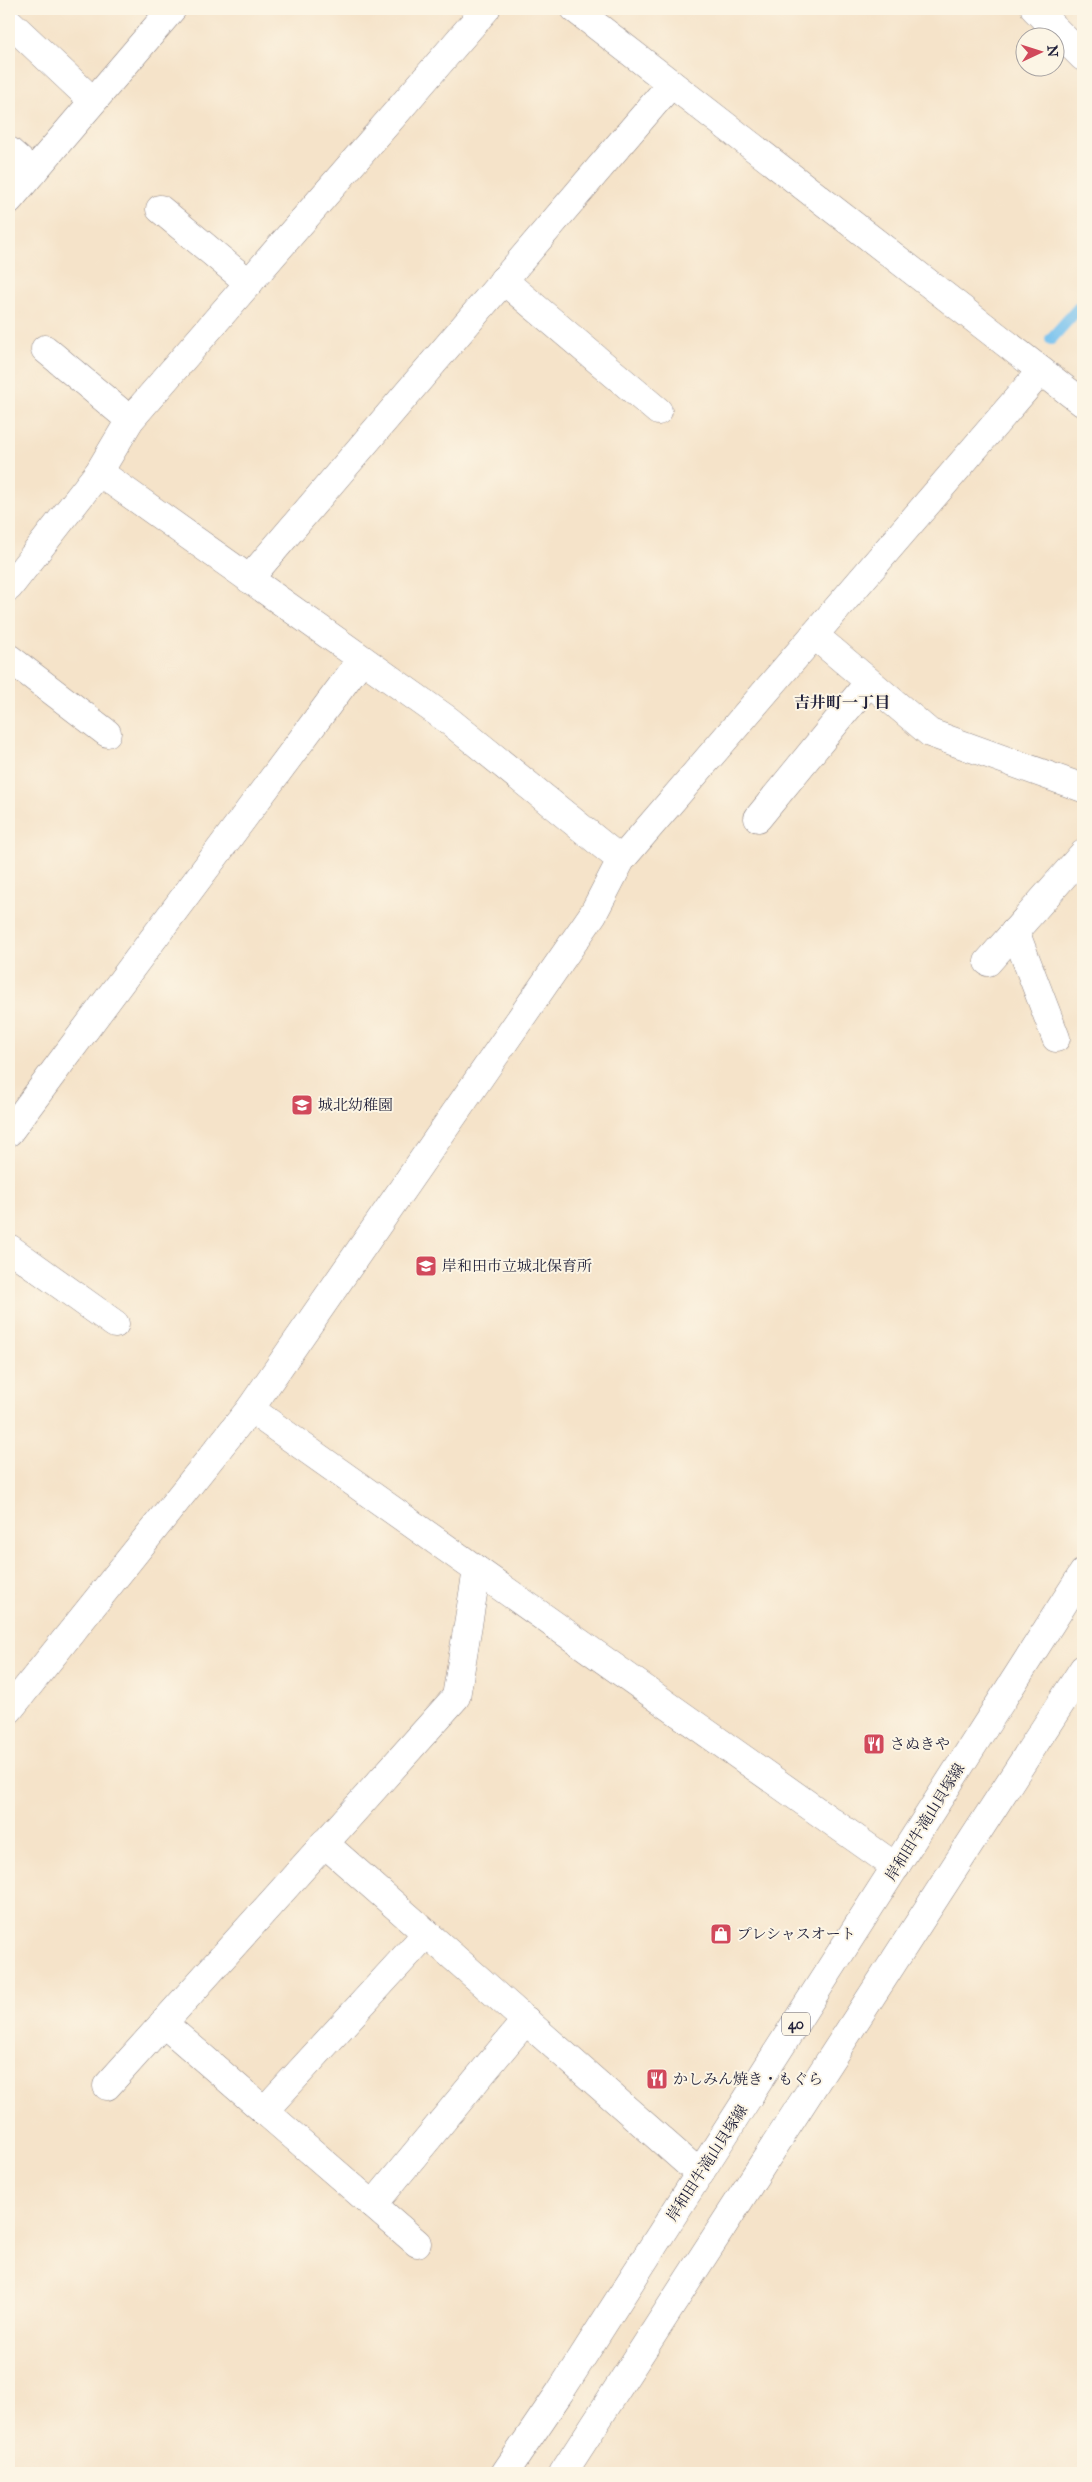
<svg xmlns="http://www.w3.org/2000/svg" width="1092" height="2482" font-family="'IM FELL Great Primer','Noto Serif JP',serif">
	<style>
		.lines { fill: none; stroke-linecap: round; stroke-linejoin: round }
		.stream { stroke: #75c1ef; stroke-width: 12 }
		.minor-casing { stroke: #8c8282; stroke-width: 29 }
		.major-casing { stroke: #8c8282; stroke-width: 29 }
		.minor { stroke: #fff; stroke-width: 28 }
		.major { stroke: #fff; stroke-width: 28 }
		.labels { text-anchor: middle; stroke-width: 4; stroke-linejoin: round; paint-order: stroke }
		.shield { fill: #fcf5e5; stroke: #63616e; stroke-width: 1 }
		.shield-label { font-size: 14px; font-weight: bold; fill: #22223b }
		.poi-label { font-size: 15px; fill: #22223b; stroke: #fcf5e5; text-anchor: start }
		.street-label { font-size: 15px; fill: #22223b; stroke: #fcf5e5 }
		.neighbourhood-label { font-size: 16px; font-weight: bold; fill: #22223b; stroke: #fcf5e5 }
	</style>
	<rect width="100%" height="100%" fill="#fcf5e5"/>
	<filter id="ink" filterUnits="userSpaceOnUse"><feTurbulence type="fractalNoise" baseFrequency=".02" numOctaves="2"/><feDisplacementMap in="SourceGraphic" scale="10" xChannelSelector="R" yChannelSelector="G"/><feConvolveMatrix kernelMatrix="1 2 1 2 8 2 1 2 1" color-interpolation-filters="sRGB"/></filter>
	<filter id="wash" filterUnits="userSpaceOnUse"><feTurbulence type="fractalNoise" baseFrequency=".0096" numOctaves="4" result="noise"/><feDisplacementMap in="SourceGraphic" scale="20" xChannelSelector="R" yChannelSelector="G"/><feGaussianBlur stdDeviation="1.12" result="paint"/><feColorMatrix in="noise" values="0 0 0 0 0 0 0 0 0 0 0 0 0 0 0 0 0 1.4 0 .05"/><feComposite in="paint" operator="in"/></filter>
	<g filter="url(#wash)">
		<rect width="100%" height="100%" fill="#f5e3c9"/>
		<g class="lines">
			<polyline class="stream" points="1051,339 1083,303"/>
		</g>
	</g>
	<g filter="url(#ink)">
		<g class="lines">
			<g class="minor-casing">
				<g id="minor">
					<polyline points="575,9 1083,403"/>
					<polyline points="1035,9 1083,57"/>
					<polyline points="9,22 93,101"/>
					<polyline points="9,151 33,172"/>
					<polyline points="9,200 172,9"/>
					<polyline points="160,209 249,283"/>
					<polyline points="503,280 658,411"/>
					<polyline points="45,349 130,420"/>
					<polyline points="249,579 671,84"/>
					<polyline points="9,587 99,472 130,420 486,9"/>
					<polyline points="814,635 930,733 1083,788"/>
					<polyline points="9,658 107,733"/>
					<polyline points="758,818 869,682"/>
					<polyline points="621,860 1041,371"/>
					<polyline points="1015,931 1056,1038"/>
					<polyline points="988,962 1083,854"/>
					<polyline points="9,1132 362,659"/>
					<polyline points="9,1248 115,1324"/>
					<polyline points="250,1409 896,1867"/>
					<polyline points="9,1710 250,1409 593,914 621,860 448,720 99,472"/>
					<polyline points="324,1843 700,2174"/>
					<polyline points="163,2023 417,2243"/>
					<polyline points="107,2086 456,1697 477,1570"/>
					<polyline points="264,2111 427,1933"/>
					<polyline points="373,2205 526,2020"/>
				</g>
			</g>
			<g class="major-casing">
				<g id="major">
					<polyline points="505,2473 560,2392 1083,1573"/>
					<polyline points="563,2473 1083,1669"/>
				</g>
			</g>
			<use href="#minor" class="minor"/>
			<use href="#major" class="major"/>
		</g>
	</g>
	<defs>
		<g id="school-square" transform="scale(1.125)"><rect x="-9" y="-9" width="18" height="18" rx="4" fill="#d1495b" stroke="#fcf5e5"/><path d="M0-5L7-2L0 1L-7-2ZM-4 1L0 2.5L4 1V4Q0 6-4 4Z" fill="#fff"/></g>
		<g id="restaurant-square" transform="scale(1.125)"><rect x="-9" y="-9" width="18" height="18" rx="4" fill="#d1495b" stroke="#fcf5e5"/><path d="M-5-6h1v4h1v-4h1v4h1v-4h1v5L-1.5 .5V6h-2V.5L-5-1ZM5-6V6H3V1.5H1.5Q1.5-4 5-6Z" fill="#fff"/></g>
		<g id="shop-square" transform="scale(1.125)"><rect x="-9" y="-9" width="18" height="18" rx="4" fill="#d1495b" stroke="#fcf5e5"/><path d="M-5-2.5h2.3a2.7 3.5 0 0 1 5.4 0H5L5.5 6h-11ZM-1.5-2.5h3a1.5 2.3 0 0 0-3 0Z" fill="#fff"/></g>
	</defs>
	<g fill-rule="evenodd">
		<use href="#school-square" x="302" y="1105"/>
		<use href="#school-square" x="426" y="1266"/>
		<use href="#restaurant-square" x="874" y="1744"/>
		<use href="#shop-square" x="721" y="1934"/>
		<use href="#restaurant-square" x="657" y="2079"/>
	</g>
	<g class="labels">
		<rect class="shield" x="782" y="2012.5" width="28" height="23" rx="4"/>
		<g class="shield-label">
			<text x="796" y="2029">40</text>
		</g>
		<g class="poi-label">
			<text x="318" y="1110">城北幼稚園</text>
			<text x="442" y="1271">岸和田市立城北保育所</text>
			<text x="890" y="1749">さぬきや</text>
			<text x="737" y="1939">プレシャスオート</text>
			<text x="673" y="2084">かしみん焼き・もぐら</text>
		</g>
		<g class="street-label">
			<text transform="translate(925 1822) rotate(-58)" y="5">岸和田牛滝山貝塚線</text>
			<text transform="translate(707 2163) rotate(-57)" y="5">岸和田牛滝山貝塚線</text>
		</g>
		<g class="neighbourhood-label">
			<text x="842" y="708">吉井町一丁目</text>
		</g>
	</g>
	<rect width="1092" height="2482" fill="none" stroke="#fcf5e5" stroke-width="30"/>
	<g transform="translate(1040 52) rotate(86)"><circle r="24" fill="#fcf5e5" stroke="#a5a1a1"/>
	<path d="M0-4L9 19L0 12L-9 19Z" fill="#d1495b"/>
	<text y="-8" font-size="14" font-weight="bold" text-anchor="middle" fill="#22223b">N</text>
	</g>
</svg>
